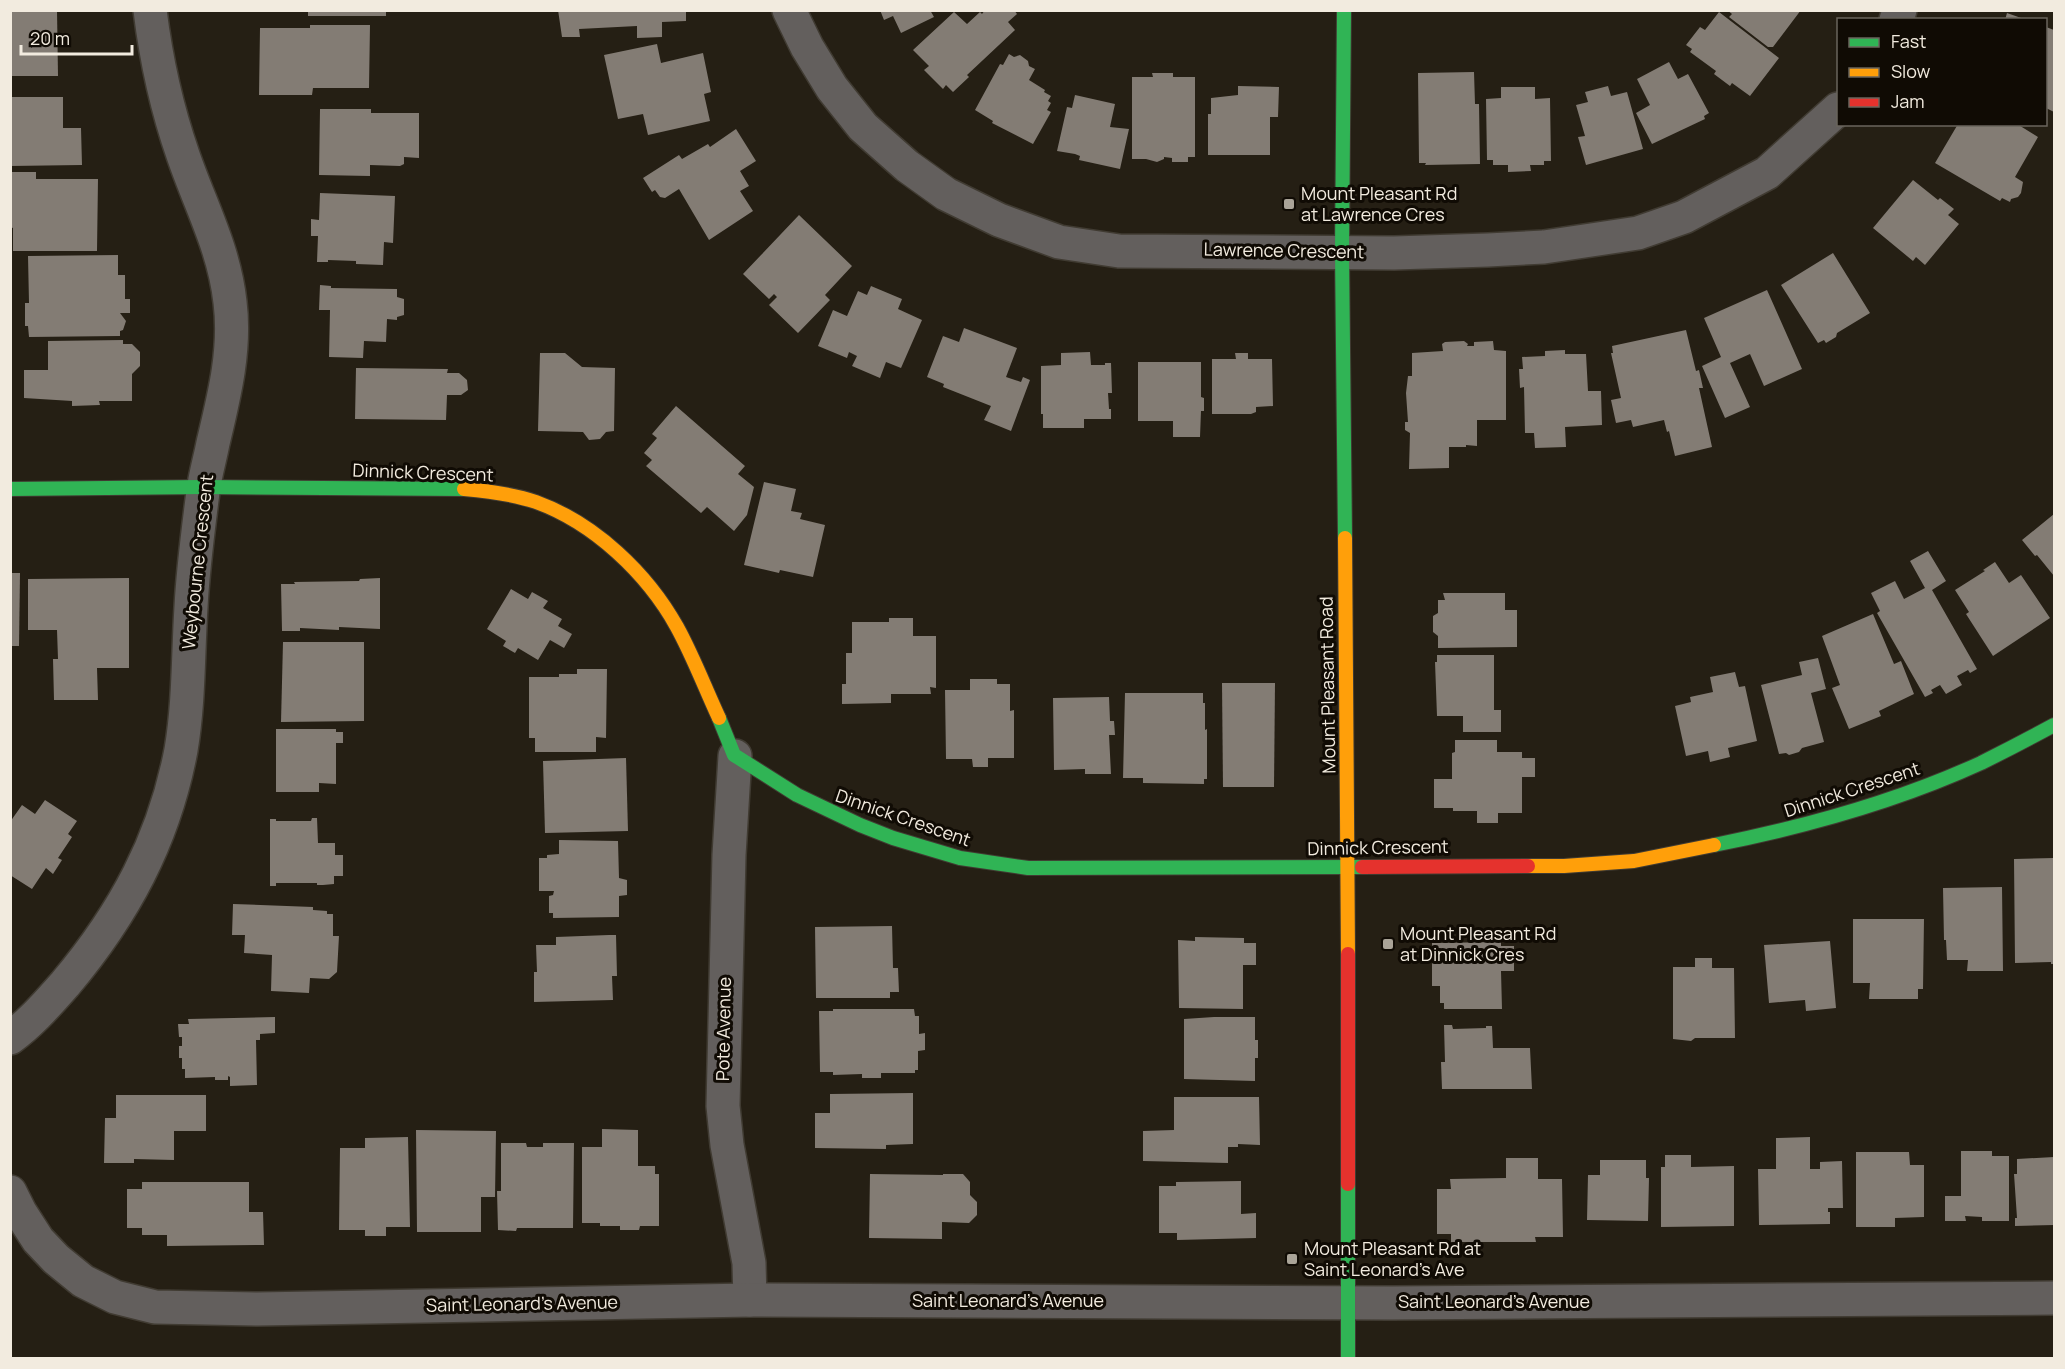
<svg xmlns="http://www.w3.org/2000/svg" width="2065" height="1369" font-family="Manrope,sans-serif">
	<style>
		.building { fill: #837c74 }
		.lines { fill: none; stroke-linecap: round; stroke-linejoin: round }
		.street-casing { stroke: #403b32; stroke-width: 36 }
		.fast-casing { stroke: #403b32; stroke-width: 16 }
		.slow-casing { stroke: #403b32; stroke-width: 16 }
		.jam-casing { stroke: #403b32; stroke-width: 16 }
		.street { stroke: #635f5d; stroke-width: 33 }
		.fast { stroke: #30b455; stroke-width: 14 }
		.slow { stroke: #ff9f0a; stroke-width: 14 }
		.jam { stroke: #e5322d; stroke-width: 14 }
		.poi-dot { fill: #aaa498; stroke: #100b04; stroke-width: 2 }
		.labels { text-anchor: middle; stroke-width: 6; stroke-linejoin: round; paint-order: stroke }
		.poi-label { font-size: 18px; fill: #f2ebdf; stroke: #100b04; text-anchor: start }
		.street-label { font-size: 18px; fill: #f2ebdf; stroke: #100b04 }
	</style>
	<rect width="100%" height="100%" fill="#251f14"/>
	<g class="building">
		<polygon points="10,10 57,10 58,76 10,76"/>
		<rect x="308" y="10" width="78" height="6"/>
		<polygon points="558,10 686,10 686,21 662,22 662,37 637,38 637,26 579,29 580,37 562,37"/>
		<polygon points="880,10 930,10 934,17 901,33 893,16 884,20"/>
		<polygon points="985,10 1014,10 1017,14 1008,22 1015,30 967,75 969,77 953,92 946,85 943,89 924,70 929,66 913,50 954,12 967,24 980,12 982,14"/>
		<polygon points="1727,10 1801,10 1773,47 1768,47 1729,17 1732,14"/>
		<polygon points="1719,12 1779,58 1750,96 1732,83 1730,86 1714,74 1716,71 1690,52 1692,49 1686,45 1700,27 1705,30"/>
		<polygon points="2007,13 2024,19 2024,20 2005,20"/>
		<polygon points="310,25 370,25 369,88 313,88 312,95 259,95 260,28 310,28"/>
		<polygon points="2046,27 2054,30 2054,112 2046,108"/>
		<polygon points="657,44 661,63 703,53 711,92 704,94 710,121 648,135 643,114 618,119 604,55"/>
		<polygon points="1009,54 1014,57 1020,55 1028,61 1029,66 1035,69 1029,80 1045,90 1044,92 1051,96 1048,101 1051,103 1047,110 1051,112 1033,144 992,123 993,121 975,110 1000,64 1003,65"/>
		<polygon points="1669,62 1678,79 1688,74 1709,113 1704,116 1705,119 1652,144 1636,113 1650,105 1637,79"/>
		<polygon points="1474,72 1475,104 1479,104 1480,164 1425,165 1426,163 1419,163 1418,73"/>
		<polygon points="1152,73 1173,73 1173,77 1195,77 1195,157 1188,157 1188,162 1172,162 1172,158 1164,157 1164,159 1157,162 1146,159 1132,159 1132,77 1153,77"/>
		<polygon points="1238,86 1279,87 1278,117 1270,117 1270,155 1208,155 1208,114 1211,114 1211,98 1238,95"/>
		<polygon points="1608,86 1611,96 1627,92 1643,149 1586,165 1578,137 1585,136 1576,105 1588,102 1585,92"/>
		<polygon points="1501,87 1535,87 1535,99 1550,98 1551,161 1544,161 1544,165 1530,165 1531,171 1508,172 1508,165 1493,165 1493,160 1487,160 1486,99 1501,98"/>
		<polygon points="1075,95 1115,104 1110,127 1129,129 1120,169 1079,160 1080,156 1075,154 1057,151 1067,107 1072,108"/>
		<polygon points="10,97 63,97 63,128 81,128 82,165 10,166"/>
		<polygon points="320,109 371,109 371,113 419,113 419,158 404,157 404,164 400,166 370,165 370,176 319,175"/>
		<polygon points="1958,124 2017,124 2038,137 2015,177 2023,182 2021,193 2018,197 2011,199 2010,202 2002,198 2000,201 1935,163"/>
		<polygon points="736,129 756,161 740,171 749,186 740,191 753,211 709,240 679,189 665,198 660,197 655,190 652,192 643,178 679,155 682,159 708,144 710,147"/>
		<polygon points="10,172 36,172 36,179 98,179 97,251 13,251 13,228 10,227"/>
		<polygon points="1913,180 1938,200 1940,198 1954,209 1948,215 1959,224 1925,265 1916,257 1913,261 1873,228"/>
		<polygon points="320,193 395,196 393,243 384,242 383,265 356,264 356,261 328,260 328,262 317,262 318,236 311,236 311,219 319,220"/>
		<polygon points="799,215 852,266 825,295 830,300 798,333 769,305 777,297 774,294 769,299 743,274"/>
		<polygon points="1833,253 1870,313 1837,333 1836,337 1826,343 1824,340 1818,343 1781,285"/>
		<polygon points="118,255 118,275 125,275 125,299 130,299 130,313 120,313 126,321 123,330 120,331 120,336 29,337 28,326 25,326 25,303 29,303 28,256"/>
		<polygon points="320,285 331,286 331,288 397,289 397,297 404,299 404,315 397,317 397,320 387,319 386,342 364,341 363,358 329,357 330,310 319,310"/>
		<polygon points="871,286 902,299 898,309 922,320 901,368 886,362 880,378 852,366 857,356 849,352 847,358 818,346 833,310 847,316 858,291 867,295"/>
		<polygon points="1767,290 1802,369 1764,386 1750,354 1730,363 1750,407 1725,418 1702,366 1721,357 1704,318"/>
		<polygon points="964,328 1017,348 1006,377 1021,382 1023,377 1030,380 1011,431 984,420 991,406 943,387 944,384 927,377 943,336 959,342"/>
		<polygon points="1686,330 1696,371 1699,370 1703,388 1699,388 1712,447 1675,456 1669,431 1667,432 1664,420 1633,427 1631,420 1616,423 1611,400 1621,398 1611,353 1613,353 1612,346"/>
		<polygon points="123,340 123,344 132,344 140,352 140,366 132,374 132,401 99,401 100,405 72,406 72,401 24,398 24,370 48,370 48,341"/>
		<polygon points="1464,341 1468,344 1467,346 1474,346 1474,342 1493,341 1494,350 1506,351 1506,420 1477,420 1477,446 1466,445 1466,447 1449,447 1449,468 1409,469 1410,433 1405,430 1405,422 1408,422 1406,393 1408,376 1412,376 1412,353 1443,351 1442,344 1445,342"/>
		<polygon points="1565,350 1565,354 1586,354 1588,391 1601,391 1602,425 1565,427 1566,447 1535,448 1534,433 1525,433 1524,387 1520,388 1519,369 1523,369 1522,357 1545,356 1545,351"/>
		<polygon points="1090,352 1091,365 1105,365 1105,363 1111,363 1112,393 1108,393 1109,409 1111,409 1111,419 1084,419 1084,428 1043,428 1043,414 1041,414 1041,366 1061,365 1061,353"/>
		<polygon points="540,353 565,353 582,367 615,368 614,431 606,432 600,439 589,440 583,432 538,431"/>
		<polygon points="1235,353 1248,353 1248,359 1272,359 1273,406 1256,407 1256,412 1251,414 1212,414 1212,359 1236,359"/>
		<polygon points="1138,362 1201,362 1201,397 1204,398 1204,411 1201,411 1200,437 1173,437 1173,421 1138,421"/>
		<polygon points="356,368 448,369 447,373 459,373 467,380 468,390 461,395 447,395 446,420 355,419"/>
		<polygon points="676,406 745,466 738,474 754,487 747,515 734,531 707,507 701,513 646,466 652,460 644,453 657,438 652,434"/>
		<polygon points="764,482 796,489 791,511 802,513 800,519 825,525 813,577 780,570 779,573 744,565"/>
		<polygon points="2054,514 2054,576 2037,555 2035,556 2022,540"/>
		<polygon points="1928,551 1946,581 1932,590 1977,669 1970,673 1968,670 1957,676 1962,685 1946,694 1940,685 1931,690 1933,693 1925,697 1877,613 1880,611 1871,593 1895,581 1904,599 1925,588 1910,561"/>
		<polygon points="1995,562 2009,583 2021,575 2050,618 1993,656 1966,614 1969,612 1955,590 1985,571 1983,570"/>
		<polygon points="10,573 20,573 19,646 10,646"/>
		<polygon points="129,578 129,668 97,668 98,700 54,700 53,659 58,659 57,630 28,630 28,579"/>
		<polygon points="380,578 380,629 339,627 339,630 300,628 300,631 282,631 281,584 295,584 294,582 359,581 360,579"/>
		<polygon points="511,589 528,599 532,592 548,601 543,608 562,619 558,626 572,634 564,648 550,640 538,660 518,648 515,653 503,646 506,641 487,629"/>
		<polygon points="1443,593 1505,593 1505,610 1517,610 1517,647 1438,648 1438,636 1433,632 1433,616 1438,613 1438,600 1445,600"/>
		<polygon points="1873,614 1894,664 1901,661 1914,694 1879,711 1881,716 1849,729 1832,688 1840,685 1822,636"/>
		<polygon points="889,618 913,618 913,636 936,636 936,688 930,687 931,694 891,694 891,703 842,704 842,684 846,684 846,653 852,653 852,622 889,622"/>
		<polygon points="283,642 364,642 364,721 281,722"/>
		<polygon points="1437,655 1494,655 1494,710 1501,710 1501,732 1463,732 1463,716 1437,716 1435,662 1437,662"/>
		<polygon points="1818,658 1826,689 1811,693 1824,742 1802,748 1799,752 1789,755 1786,753 1779,754 1761,685 1802,675 1799,662"/>
		<polygon points="577,669 607,669 606,738 596,737 596,752 535,752 535,738 529,738 529,677 559,677 559,674 577,674"/>
		<polygon points="1735,672 1739,687 1745,686 1757,741 1728,748 1730,757 1710,762 1708,751 1686,756 1675,706 1691,702 1690,697 1713,692 1710,677"/>
		<polygon points="970,679 997,679 997,684 1010,684 1010,711 1014,710 1014,758 988,758 988,767 973,767 972,759 946,759 945,690 970,690"/>
		<polygon points="1222,683 1275,683 1274,787 1223,787"/>
		<polygon points="1125,693 1203,693 1203,703 1205,703 1205,730 1207,729 1207,779 1204,779 1204,784 1143,783 1143,778 1123,778"/>
		<polygon points="1109,697 1110,721 1114,721 1115,735 1109,735 1111,774 1085,774 1085,769 1054,770 1053,698"/>
		<polygon points="276,729 336,729 336,732 343,732 343,743 336,743 336,784 319,783 319,792 276,792"/>
		<polygon points="1455,740 1497,740 1497,752 1522,752 1522,758 1535,758 1535,777 1522,777 1522,813 1498,813 1498,823 1477,823 1477,811 1453,811 1453,808 1434,808 1434,779 1452,779 1452,753 1455,752"/>
		<polygon points="626,758 628,831 545,833 543,761"/>
		<polygon points="45,800 77,821 68,834 72,837 58,858 62,860 53,874 46,868 32,889 10,875 10,822 22,805 35,814"/>
		<polygon points="312,818 317,818 318,843 335,843 335,855 343,855 343,876 334,876 334,884 323,885 317,885 317,883 276,883 276,886 270,886 270,819 276,819 276,821 311,821"/>
		<polygon points="559,840 618,841 619,878 627,880 627,895 619,896 619,917 553,918 553,913 549,913 549,896 553,895 554,891 539,891 539,858 547,858 547,855 559,854"/>
		<polygon points="2054,858 2054,964 2051,964 2051,962 2015,963 2014,859"/>
		<polygon points="2002,887 2003,971 1967,971 1968,960 1947,960 1946,940 1944,940 1943,888"/>
		<polygon points="233,904 313,907 313,910 327,911 327,914 333,914 333,936 339,936 337,972 329,979 310,978 309,993 271,991 272,955 244,953 245,935 232,935"/>
		<polygon points="1853,919 1924,919 1923,989 1918,989 1918,999 1869,999 1870,983 1853,983"/>
		<polygon points="892,926 893,968 898,968 899,992 890,992 890,998 816,998 815,927"/>
		<polygon points="609,935 616,935 617,976 612,976 613,1000 534,1002 534,972 537,972 536,945 556,945 556,937"/>
		<polygon points="1195,937 1244,938 1244,943 1256,943 1256,965 1243,965 1243,1009 1179,1008 1178,940 1195,941"/>
		<polygon points="1830,941 1836,1008 1806,1011 1805,1000 1769,1003 1764,945"/>
		<polygon points="1501,942 1501,946 1514,946 1514,971 1501,971 1502,1009 1444,1009 1444,1003 1440,1003 1440,986 1432,986 1432,943"/>
		<polygon points="1695,958 1712,958 1712,968 1734,968 1735,1038 1695,1038 1691,1041 1673,1039 1673,967 1695,967"/>
		<polygon points="833,1009 914,1009 915,1016 919,1016 919,1034 925,1033 925,1050 918,1051 918,1070 915,1070 915,1073 881,1073 881,1078 862,1078 862,1074 833,1075 833,1072 820,1072 819,1011 833,1011"/>
		<polygon points="275,1017 275,1033 260,1034 260,1040 256,1040 257,1085 230,1086 230,1077 228,1076 228,1080 215,1080 215,1077 185,1078 185,1069 182,1069 182,1058 179,1058 179,1046 182,1046 182,1037 179,1037 178,1024 189,1024 188,1019"/>
		<polygon points="1214,1017 1255,1017 1255,1040 1258,1040 1258,1058 1255,1058 1255,1081 1184,1079 1184,1019"/>
		<polygon points="1444,1025 1452,1025 1453,1029 1486,1028 1486,1026 1492,1026 1493,1048 1530,1048 1532,1089 1442,1089 1441,1062 1445,1062"/>
		<polygon points="913,1093 913,1144 886,1145 886,1149 815,1148 815,1113 830,1113 830,1094"/>
		<polygon points="116,1095 206,1095 206,1131 174,1131 174,1160 134,1159 134,1163 104,1163 105,1118 116,1118"/>
		<polygon points="1174,1097 1259,1097 1260,1145 1238,1144 1238,1147 1228,1147 1228,1163 1143,1161 1143,1131 1174,1130"/>
		<polygon points="602,1129 638,1130 638,1166 655,1166 655,1174 659,1174 659,1226 640,1226 639,1230 620,1230 620,1226 600,1226 600,1223 582,1223 582,1147 602,1147"/>
		<polygon points="416,1130 496,1131 495,1197 481,1197 481,1232 417,1232"/>
		<polygon points="408,1137 410,1227 386,1227 386,1236 365,1236 365,1230 339,1230 340,1148 365,1148 365,1138"/>
		<polygon points="1810,1137 1810,1169 1820,1169 1820,1162 1842,1161 1843,1208 1828,1208 1828,1212 1830,1212 1830,1224 1759,1225 1758,1169 1776,1169 1776,1138"/>
		<polygon points="501,1143 526,1143 527,1147 543,1147 543,1143 574,1143 573,1228 517,1228 516,1231 498,1230 497,1191 501,1191"/>
		<polygon points="1961,1151 1992,1151 1992,1156 2009,1156 2009,1221 1982,1221 1982,1217 1965,1216 1966,1221 1945,1221 1945,1196 1961,1196"/>
		<polygon points="1856,1152 1909,1152 1910,1165 1924,1165 1924,1217 1895,1218 1895,1227 1856,1227"/>
		<polygon points="1665,1155 1691,1155 1691,1167 1734,1166 1734,1226 1661,1227 1661,1167 1665,1167"/>
		<polygon points="2054,1157 2054,1225 2015,1226 2015,1218 2017,1218 2014,1174 2017,1174 2017,1159"/>
		<polygon points="1506,1158 1538,1158 1538,1179 1562,1179 1563,1237 1535,1237 1536,1242 1451,1242 1451,1234 1437,1234 1437,1189 1451,1189 1450,1179 1506,1178"/>
		<polygon points="1600,1160 1646,1160 1646,1178 1649,1178 1648,1221 1587,1220 1588,1175 1600,1175"/>
		<polygon points="870,1174 943,1175 943,1174 963,1174 970,1182 970,1195 977,1202 977,1215 969,1223 942,1222 942,1239 869,1238"/>
		<polygon points="1241,1181 1241,1214 1256,1213 1256,1238 1177,1240 1177,1233 1159,1233 1159,1186 1176,1186 1176,1182"/>
		<polygon points="142,1182 249,1182 249,1212 263,1212 264,1245 167,1246 167,1235 142,1235 142,1228 127,1228 127,1189 142,1189"/>
	</g>
	<g class="lines">
		<g class="street-casing">
			<g id="street">
				<polyline points="789,10 807,47 832,88 863,127 907,166 946,194 999,220 1059,242 1119,251 1394,253 1488,250 1544,247 1638,233 1684,217 1767,173 1838,109"/>
				<polyline points="1896,20 1900,10"/>
				<polyline points="735,756 729,855 723,1106 727,1145 749,1263 750,1300"/>
				<path d="M10,1038C31,1023 48,1003 65,984C124,914 164,840 181,750C189,703 188,654 191,607C193,568 198,530 203,492C205,475 210,459 213,443C224,397 236,350 230,302C224,248 200,205 183,155C167,109 156,59 150,10"/>
				<polyline points="10,1192 20,1212 38,1240 56,1259 83,1281 115,1297 155,1307 258,1309 750,1300 1392,1303 2054,1298"/>
			</g>
		</g>
		<g class="fast-casing">
			<g id="fast">
				<polyline points="1344,10 1342,251 1345,538"/>
				<polyline points="10,489 203,487 464,489"/>
				<polyline points="719,718 734,755 797,795 860,825 893,838 960,858 1028,868 1362,867"/>
				<path d="M1714,845C1805,827 1896,802 1981,763C2005,751 2030,738 2054,725"/>
				<polyline points="1348,1184 1348,1358"/>
			</g>
		</g>
		<g class="slow-casing">
			<g id="slow">
				<path d="M464,489C488,491 513,494 536,502C594,523 647,573 677,627C693,656 705,688 719,718"/>
				<polyline points="1345,538 1348,954"/>
				<polyline points="1528,866 1564,866 1634,861 1714,845"/>
			</g>
		</g>
		<g class="jam-casing">
			<g id="jam">
				<polyline points="1362,867 1528,866"/>
				<polyline points="1348,954 1348,1184"/>
			</g>
		</g>
		<use href="#street" class="street"/>
		<use href="#fast" class="fast"/>
		<use href="#slow" class="slow"/>
		<use href="#jam" class="jam"/>
	</g>
	<g class="poi-dot">
		<rect x="1283" y="198" width="12" height="12" rx="3"/>
		<rect x="1382" y="938" width="12" height="12" rx="3"/>
		<rect x="1286" y="1253" width="12" height="12" rx="3"/>
	</g>
	<g class="labels">
		<g class="poi-label">
			<text x="1301" y="200">Mount Pleasant Rd<tspan x="1301" dy="21">at Lawrence Cres</tspan></text>
			<text x="1400" y="940">Mount Pleasant Rd<tspan x="1400" dy="21">at Dinnick Cres</tspan></text>
			<text x="1304" y="1255">Mount Pleasant Rd at<tspan x="1304" dy="21">Saint Leonard's Ave</tspan></text>
		</g>
		<g class="street-label">
			<text transform="translate(1284 251) rotate(1)" y="6">Lawrence Crescent</text>
			<text transform="translate(423 473) rotate(2)" y="6">Dinnick Crescent</text>
			<text transform="translate(198 562) rotate(-84)" y="6">Weybourne Crescent</text>
			<text transform="translate(1328 685) rotate(-91)" y="6">Mount Pleasant Road</text>
			<text transform="translate(1852 790) rotate(-18)" y="6">Dinnick Crescent</text>
			<text transform="translate(903 818) rotate(19)" y="6">Dinnick Crescent</text>
			<text transform="translate(1378 848) rotate(-1)" y="6">Dinnick Crescent</text>
			<text transform="translate(724 1029) rotate(-89)" y="6">Pote Avenue</text>
			<text x="1008" y="1307">Saint Leonard's Avenue</text>
			<text x="1494" y="1308">Saint Leonard's Avenue</text>
			<text transform="translate(522 1304) rotate(-1)" y="6">Saint Leonard's Avenue</text>
		</g>
	</g>
	<rect width="2065" height="1369" fill="none" stroke="#f2ebdf" stroke-width="24"/>
	<rect x="1837" y="18" width="210" height="108" fill="#100b04" stroke="#6a655c" stroke-width="1.5"/>
	<rect x="1849" y="38" width="30" height="9" fill="#30b455" stroke="#6a655c" stroke-width="1.5"/>
	<text x="1891" y="48" font-size="18" fill="#f2ebdf">Fast</text>
	<rect x="1849" y="68" width="30" height="9" fill="#ff9f0a" stroke="#6a655c" stroke-width="1.5"/>
	<text x="1891" y="78" font-size="18" fill="#f2ebdf">Slow</text>
	<rect x="1849" y="98" width="30" height="9" fill="#e5322d" stroke="#6a655c" stroke-width="1.5"/>
	<text x="1891" y="108" font-size="18" fill="#f2ebdf">Jam</text>
	<path d="M21 45v9h111v-9" fill="none" stroke="#f2ebdf" stroke-width="3"/>
	<text x="30" y="45" font-size="18" fill="#f2ebdf" stroke="#100b04" stroke-width="4.5" paint-order="stroke">20 m</text>
</svg>
